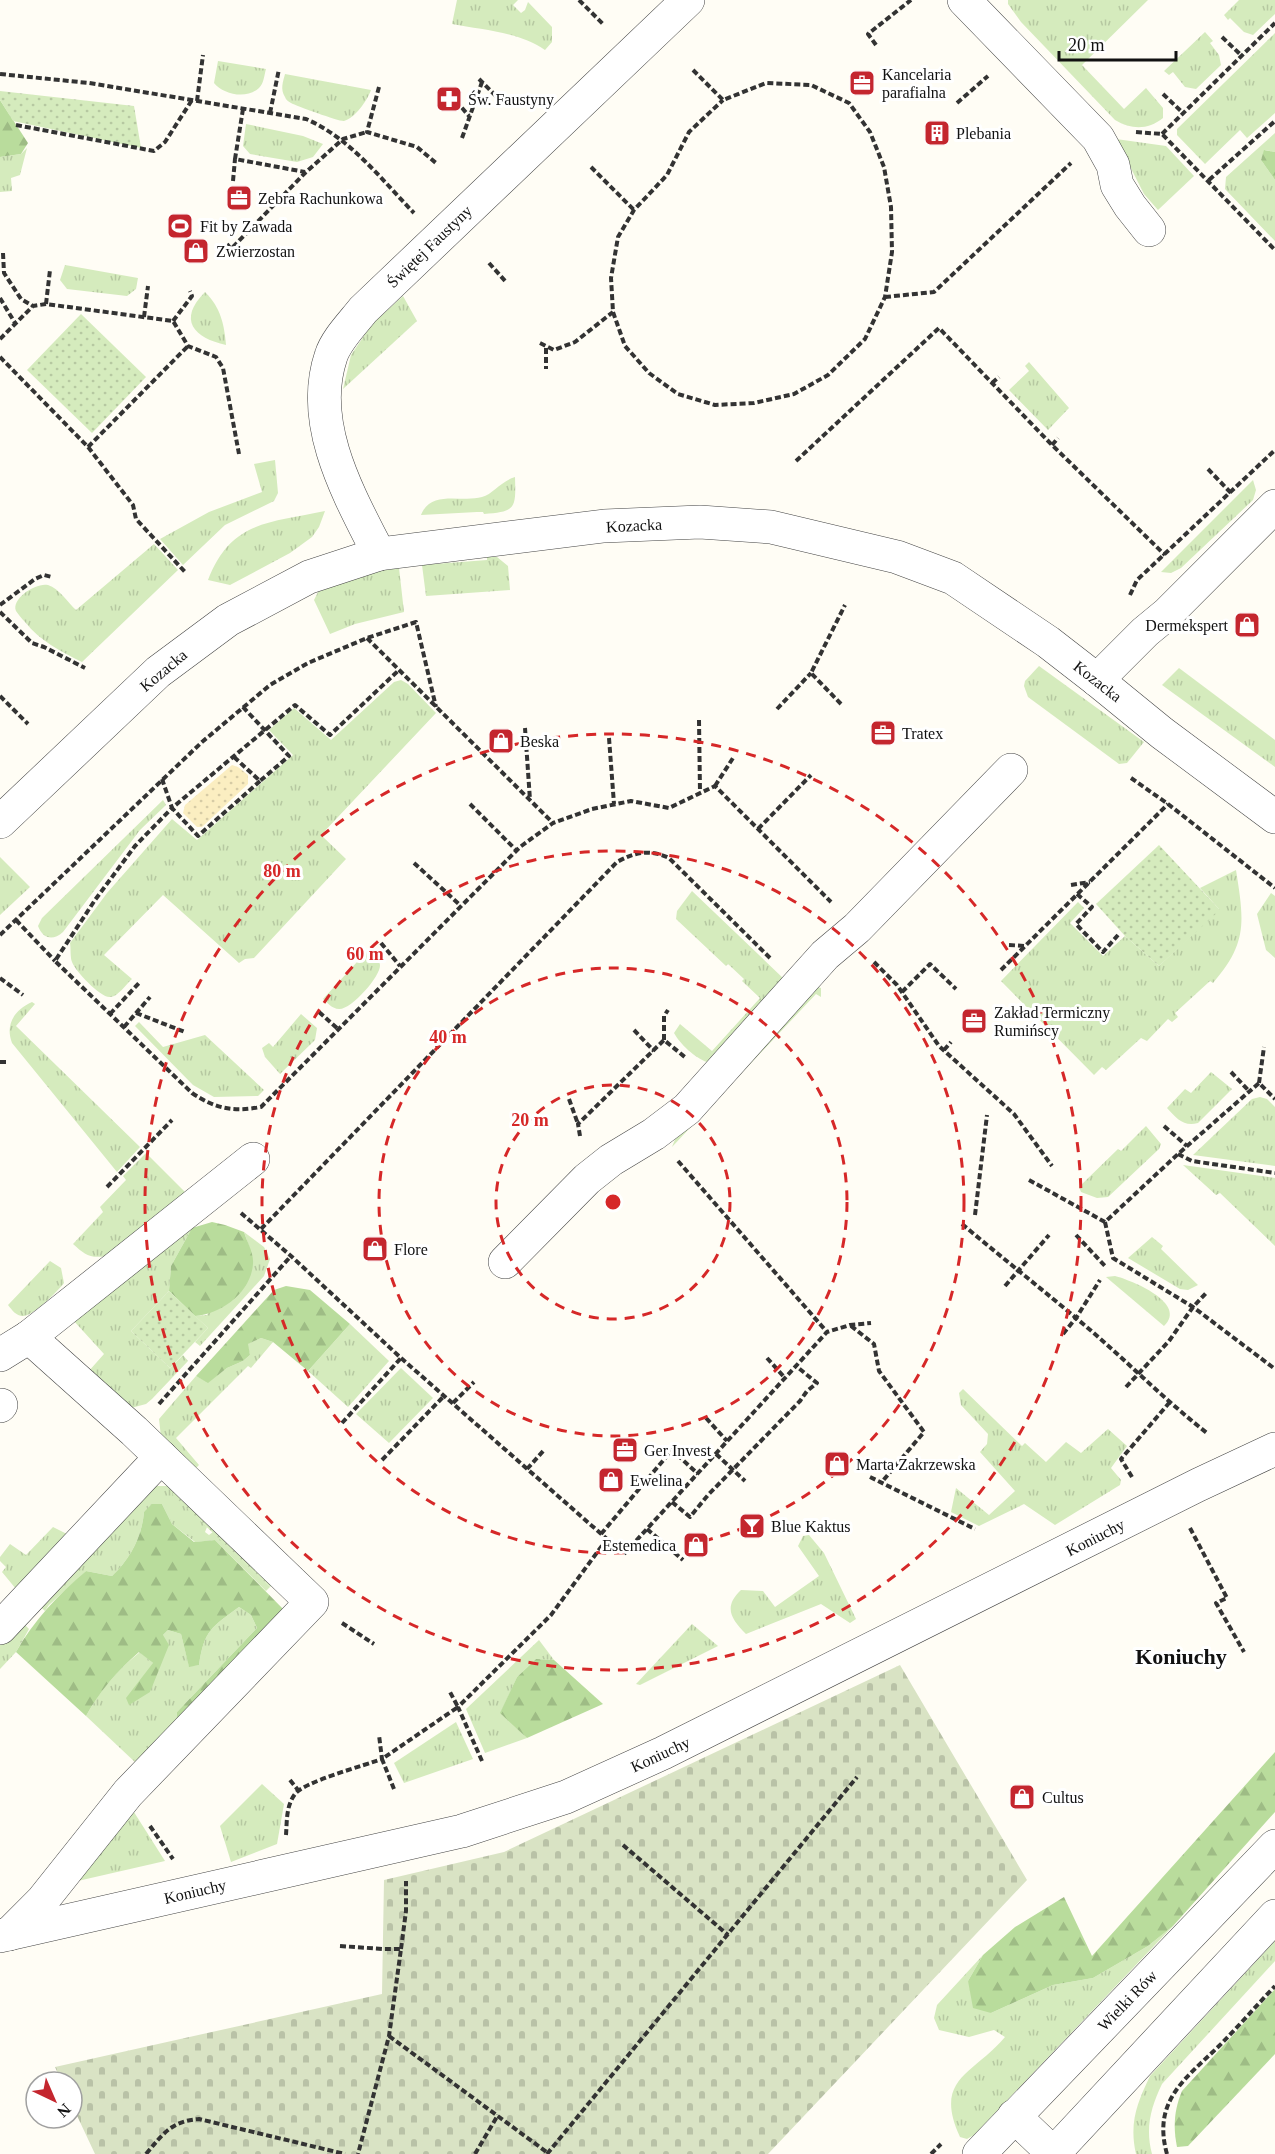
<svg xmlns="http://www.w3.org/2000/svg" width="1275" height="2154" font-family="'Times New Roman',serif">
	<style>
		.grass { fill: url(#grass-tufts) }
		.forest { fill: url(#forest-firs) }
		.sand { fill: url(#sand-dots) }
		.cemetery { fill: url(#cemetery-stones) }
		.park { fill: url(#park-dots) }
		.garden { fill: url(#garden-furrows) }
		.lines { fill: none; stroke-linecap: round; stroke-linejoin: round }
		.minor-casing { stroke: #444; stroke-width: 34 }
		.tertiary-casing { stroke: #444; stroke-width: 34 }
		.path { stroke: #333; stroke-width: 4; stroke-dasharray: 6 3; stroke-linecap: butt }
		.minor { stroke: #fff; stroke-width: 33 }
		.tertiary { stroke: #fff; stroke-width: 33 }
		.path-bridge { stroke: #333; stroke-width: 4; stroke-dasharray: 6 3; stroke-linecap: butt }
		.ring { fill: none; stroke: #d62828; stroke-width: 3; stroke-dasharray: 10 8 }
		.labels { text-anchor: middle; stroke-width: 6; stroke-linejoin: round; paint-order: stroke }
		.poi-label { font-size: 16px; fill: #111; stroke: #fff; text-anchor: start }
		.street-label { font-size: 16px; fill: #111; stroke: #fff }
		.district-label { font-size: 22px; font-weight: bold; fill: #111; stroke: #fff }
		.centre { fill: #d62828; stroke: #fff; stroke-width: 3 }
		.ring-label { font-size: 18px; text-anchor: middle; font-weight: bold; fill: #d62828; stroke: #fff; stroke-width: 6; stroke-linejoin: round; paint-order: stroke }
	</style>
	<defs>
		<pattern id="grass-tufts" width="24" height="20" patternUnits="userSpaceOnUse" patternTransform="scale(1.5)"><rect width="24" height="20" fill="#d5ebbd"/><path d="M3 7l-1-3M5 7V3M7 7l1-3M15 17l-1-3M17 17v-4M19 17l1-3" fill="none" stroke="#b6c8a1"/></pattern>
		<pattern id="forest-firs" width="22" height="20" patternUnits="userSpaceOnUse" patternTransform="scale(1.5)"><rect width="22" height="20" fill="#b9dc9c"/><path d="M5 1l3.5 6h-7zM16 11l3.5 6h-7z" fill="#9ebc85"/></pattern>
		<pattern id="sand-dots" width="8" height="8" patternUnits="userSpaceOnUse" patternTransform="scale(1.5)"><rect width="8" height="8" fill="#fbeec1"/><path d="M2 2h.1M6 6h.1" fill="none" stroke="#d6cba5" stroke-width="1.8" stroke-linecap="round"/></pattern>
		<pattern id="cemetery-stones" width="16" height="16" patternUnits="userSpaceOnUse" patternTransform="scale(1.5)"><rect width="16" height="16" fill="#d9e3c4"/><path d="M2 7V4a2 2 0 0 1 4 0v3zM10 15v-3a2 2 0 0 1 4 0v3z" fill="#b9c2a7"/></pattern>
		<pattern id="park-dots" width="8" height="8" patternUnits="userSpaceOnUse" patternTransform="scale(1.5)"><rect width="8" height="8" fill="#d5ebbd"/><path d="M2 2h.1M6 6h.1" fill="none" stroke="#b6c8a1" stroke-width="1.8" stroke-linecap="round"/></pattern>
		<pattern id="garden-furrows" width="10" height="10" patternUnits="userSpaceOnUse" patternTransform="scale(1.5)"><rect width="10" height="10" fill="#d5ebbd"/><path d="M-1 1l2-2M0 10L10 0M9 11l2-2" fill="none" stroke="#b6c8a1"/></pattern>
	</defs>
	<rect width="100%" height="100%" fill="#fffdf5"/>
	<g class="grass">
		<path d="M457,0H518L513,5L521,13L525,10L528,2L552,27V42L545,50C519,32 483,30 452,24Z"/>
		<path d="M1008,0H1148L1082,65L1124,109L1146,88L1163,108V118C1148,130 1132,130 1115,120L1021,22L1008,4Z"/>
		<polygon points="1239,0 1275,0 1275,14 1253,35 1244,32 1230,18 1228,20 1224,15"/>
		<polygon points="1205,32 1213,41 1210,43 1219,55 1221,65 1196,89 1185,87 1173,72 1169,75 1164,71"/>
		<polygon points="1275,33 1275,113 1247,138 1240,130 1205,164 1177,135 1177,129"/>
		<path d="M218,61L266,69C264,76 264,83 259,88C246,100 223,94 214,83Z"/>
		<path d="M285,74L371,90C367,101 355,118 344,121C341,122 296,106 291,103C288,101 286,100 285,97C280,89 283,82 285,74Z"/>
		<polygon points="246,124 303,136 323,144 313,157 297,162 250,154 243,146"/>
		<polygon points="1275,133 1275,152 1265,150 1261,160 1275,180 1275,241 1225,189 1226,177"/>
		<polygon points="1116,139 1166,146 1194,176 1158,210 1144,194"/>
		<polygon points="27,148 20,175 11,178 12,191 0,192 0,157 21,154"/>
		<polygon points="65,265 138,278 136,289 127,296 67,289 60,280"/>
		<path d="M205,292C221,308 224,324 226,345C194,338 177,320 205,292Z"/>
		<polygon points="403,296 417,321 343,389 351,355 372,324"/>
		<polygon points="1029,362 1069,408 1048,430 1009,390 1029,371 1025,366"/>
		<polygon points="275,460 278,493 274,501 225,525 183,565 160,539 209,512 262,492 254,464"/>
		<path d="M515,477C516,508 516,512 484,514L483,512H477L421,515C431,489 462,503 482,497C493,494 501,481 515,477Z"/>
		<polygon points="1253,480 1256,490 1253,500 1181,568 1171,573 1161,572"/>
		<path d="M325,511L319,527L312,537L290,553L230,585L208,580C231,520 270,523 325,511Z"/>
		<path d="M154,544L178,570L82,662C60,651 40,641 25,622C22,619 18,614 16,611C11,598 37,582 48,585C59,588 68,603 76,610Z"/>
		<polygon points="487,557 497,557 508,566 510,590 426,596 422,565 487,560"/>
		<polygon points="399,568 404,612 355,624 330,634 314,600 319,590 379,571"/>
		<polygon points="1039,666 1144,742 1127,763 1119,764 1028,697 1024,686 1025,681"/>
		<polygon points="1179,668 1275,740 1275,767 1162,685"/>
		<path d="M401,680L408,684L436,713L321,835L346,859L254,958L245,959L239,963L163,895L104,955L132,979C126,984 118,997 110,997C101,998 75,971 72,962C70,957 71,949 70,943L107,893L172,819L197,840L293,755L269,730L294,708L331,740L394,682Z"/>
		<path d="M163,800L166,805L140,830L63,932C53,941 43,939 38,926L42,918Z"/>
		<polygon points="0,857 30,887 0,915"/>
		<path d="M1236,870C1244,921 1248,943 1213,983L1210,981L1175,1013L1178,1017L1172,1022L1168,1019L1147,1041L1141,1038L1106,1070L1102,1067L1094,1075L1001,981L1078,902L1084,908L1070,923L1103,956L1125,936L1159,966L1219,909L1200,888Z"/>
		<path d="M692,891L784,979L713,1057L707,1062C695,1058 680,1044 674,1033L680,1024L712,1051L760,998L742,981L744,979L728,964L726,966L676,919L677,911Z"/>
		<polygon points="1271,893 1275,896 1275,958 1266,950 1257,914"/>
		<path d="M368,950C373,954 379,958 380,965C381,976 351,1010 339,1009C332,1009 327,1002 323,999Z"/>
		<polygon points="817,987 821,988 821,997 816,994 672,1147 676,1137"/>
		<path d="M32,1002L35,1004L16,1026L140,1147L117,1172L12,1043C5,1025 14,1010 32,1002Z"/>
		<polygon points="301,1014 317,1028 315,1040 280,1074 265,1057 262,1048 269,1043 273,1047"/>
		<polygon points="139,1022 163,1047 205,1035 264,1090 258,1096 214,1097 193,1085 135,1026"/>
		<path d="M1211,1072L1232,1089L1198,1123C1184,1127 1177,1119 1167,1108L1185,1089L1191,1093Z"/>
		<polygon points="1260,1097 1267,1099 1275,1107 1275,1166 1193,1155 1252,1099"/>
		<polygon points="1146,1126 1161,1144 1159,1149 1108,1197 1097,1198 1081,1192 1079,1187 1118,1149 1121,1151"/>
		<path d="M146,1153L186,1193L106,1256C90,1259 84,1254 73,1244L103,1212L100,1207L126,1180L123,1176Z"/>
		<polygon points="1183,1165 1275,1178 1275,1246 1220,1193 1216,1195"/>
		<polygon points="192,1228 171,1266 169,1291 131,1331 170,1368 183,1355 188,1361 152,1399 146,1404 131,1408 88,1372 104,1354 73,1320 52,1340 50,1333"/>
		<polygon points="244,1232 264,1247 270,1259 264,1276 200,1346 195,1342 208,1328 195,1316 207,1315 250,1249"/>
		<polygon points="1152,1237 1163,1246 1161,1249 1198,1285 1188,1290 1180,1289 1128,1258"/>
		<path d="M50,1261L61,1268L64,1283C58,1291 33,1316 23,1316C16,1316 12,1310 8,1305Z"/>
		<path d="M1115,1276C1131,1280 1188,1303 1164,1326L1106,1277Z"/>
		<polygon points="350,1324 389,1361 348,1407 308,1371"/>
		<polygon points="261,1338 273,1342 251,1368 248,1366 176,1438 199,1465 194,1470 161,1437 159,1419 196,1376 208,1382 227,1368 243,1361 250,1355 247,1344"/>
		<polygon points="401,1368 433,1398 389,1443 356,1414"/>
		<polygon points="963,1389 1022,1446 1025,1443 1046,1462 1066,1442 1081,1453 1108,1429 1127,1446 1111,1468 1121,1480 1120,1485 1055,1525 1024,1504 979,1526 951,1512 956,1488 989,1515 1015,1491 980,1452 987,1444 988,1434 961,1405 959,1393"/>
		<path d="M157,1486H170L178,1490L173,1494L207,1527L205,1532L209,1535L213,1532L270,1587L266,1591L215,1540L195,1542L172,1524L162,1504L144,1512C142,1537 130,1559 112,1576L86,1571L49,1605L45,1611L36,1603L149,1490Z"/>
		<polygon points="53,1527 67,1534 16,1589 2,1572 6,1567 0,1561 0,1557 10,1544 26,1555"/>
		<path d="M809,1535L824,1553L856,1619L850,1623L821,1604L746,1634C731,1619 723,1607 741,1590L763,1591L775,1607L819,1576L798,1546L803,1536Z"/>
		<path d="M239,1607L251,1615L257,1628L177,1712L176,1723L137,1764L86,1716C100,1691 117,1670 140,1652L153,1663L150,1692L163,1635L168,1630L181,1634L189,1666L199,1665C204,1630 212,1627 239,1607Z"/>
		<polygon points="20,1620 29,1629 16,1652 0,1669 0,1642"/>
		<polygon points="692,1624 718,1646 640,1685 636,1684"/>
		<polygon points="539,1640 554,1660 536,1659 517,1677 501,1712 527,1738 485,1753 466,1709"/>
		<polygon points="456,1722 473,1759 404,1783 394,1763"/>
		<polygon points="262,1784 284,1804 277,1844 231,1862 220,1826"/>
		<polygon points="132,1809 165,1861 69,1883"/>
		<path d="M1173,1926L974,2135L967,2139L960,2137C933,2078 973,2075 1005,2037L994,2030L969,2037L939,2030L934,2018L937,2005L983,1955L968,1981L991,2013L1053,1985L1093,1978L1148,1946Z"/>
		<path d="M1275,1941V1961L1162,2084C1151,2107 1145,2128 1152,2154H1136C1129,2123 1137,2103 1150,2076Z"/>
	</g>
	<g class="forest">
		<polygon points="0,100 28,143 21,154 0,157"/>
		<polygon points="1264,150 1275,152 1275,180 1261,160"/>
		<path d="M212,1222L225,1225L244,1232C247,1242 254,1253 253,1264C251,1292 222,1314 195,1316L169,1291L171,1266L192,1228Z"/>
		<polygon points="286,1286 310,1290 350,1324 308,1371 273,1342 261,1338 248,1344 250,1355 243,1361 227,1368 208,1383 196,1376 274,1290"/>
		<path d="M152,1504H162L172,1524L194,1542L215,1540L286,1612L176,1723L177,1712L257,1628L251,1615L239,1607C212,1627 204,1630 199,1665L189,1667L181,1634L168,1630L163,1635L169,1645L150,1692L129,1705L126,1698L153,1663L139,1652C117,1671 100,1691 86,1716L16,1652C34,1620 58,1595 86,1571L112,1576C130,1559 142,1537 144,1512Z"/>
		<polygon points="536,1659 554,1660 603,1704 527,1738 500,1713 517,1677"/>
		<polygon points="1275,1752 1275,1812 1173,1926 1148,1946 1093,1978 1053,1985 991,2013 973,2008 968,1981 983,1955 1015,1927 1064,1897 1092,1956"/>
		<path d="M1275,1989V2054L1188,2146L1177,2147C1173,2127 1174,2110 1182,2091Z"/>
	</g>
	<polygon class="sand" points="232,765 238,767 248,775 248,784 202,827 197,827 183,813 185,805"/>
	<polygon class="cemetery" points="900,1665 1027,1880 768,2154 95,2154 72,2105 72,2082 62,2082 55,2067 382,1994 384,1880 504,1852"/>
	<g class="park">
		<polygon points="0,91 134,106 141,148 13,121 0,100"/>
		<polygon points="81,314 146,377 92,433 27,370"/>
		<polygon points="1159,845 1220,910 1159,966 1125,936 1096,904"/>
		<polygon points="169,1291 208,1328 170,1368 131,1331"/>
	</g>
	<polygon class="garden" points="178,1490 278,1580 270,1587 172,1494"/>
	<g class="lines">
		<g class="minor-casing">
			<g id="minor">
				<polyline points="964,0 1098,138 1113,165 1117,185 1130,206 1149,230"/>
				<path d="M379,554C349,495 308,424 331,356C336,340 352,324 363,310L688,0"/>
				<polyline points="1097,680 1145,632 1168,613 1275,506"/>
				<polyline points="0,822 158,672 228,620 309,577 379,554 604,526 700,522 771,527 897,557 953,578 1048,642 1097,680 1162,733 1275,817"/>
				<polyline points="505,1262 587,1179 611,1160 654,1134 687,1109 825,955 857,928 1011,770"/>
				<polyline points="0,1355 29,1337"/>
				<polyline points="0,1406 1,1405"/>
				<polyline points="0,1628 161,1457"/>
				<polyline points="9,1934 42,1901 128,1793 312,1602 134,1431 29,1337 253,1159"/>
				<polyline points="0,1936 462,1831 566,1797 663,1753 1198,1485 1275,1449"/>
				<polyline points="1014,2116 1054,2154"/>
			</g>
		</g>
		<g class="tertiary-casing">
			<g id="tertiary">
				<polyline points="979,2154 1275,1846"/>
				<polyline points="1053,2154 1275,1916"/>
			</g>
		</g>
		<g class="path">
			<polyline points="579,0 603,24"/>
			<polyline points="1222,37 1242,56"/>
			<polyline points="876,45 868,34 911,0"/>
			<polyline points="693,70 723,100 766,83 811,85 849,103 870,132 884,167 891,207 892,252 885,297 865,339 828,375 794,394 754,403 715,405 678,394 649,373 625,346 613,312 611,278 618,237 634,210 667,175 689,132 723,100"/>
			<path d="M0,74L89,83L306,119C350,138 381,179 414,213"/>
			<polyline points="479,79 502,102"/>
			<polyline points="379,87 367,132 417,147 436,163"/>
			<polyline points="1163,94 1183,113"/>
			<polyline points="197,101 203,55"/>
			<polyline points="456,101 469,116"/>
			<polyline points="957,103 988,76"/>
			<polyline points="243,109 235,159 305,172"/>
			<polyline points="270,113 279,69"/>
			<polyline points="16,125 154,151 165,142 192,100"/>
			<polyline points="1136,132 1162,134 1275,250"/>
			<polyline points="1162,134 1275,23"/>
			<polyline points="462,138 482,82"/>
			<polyline points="591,167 634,210"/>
			<polyline points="1209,180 1275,121"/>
			<polyline points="233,181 235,159"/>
			<polyline points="227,244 231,249 306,172 343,139 367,132"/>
			<polyline points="3,253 4,273 21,299 33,306"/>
			<polyline points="489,263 506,282"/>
			<polyline points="885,297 934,292 1071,163"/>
			<polyline points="0,298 15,323"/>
			<polyline points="46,304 50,270"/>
			<polyline points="144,317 148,286"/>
			<polyline points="173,321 192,296 190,291"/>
			<polyline points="0,339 33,306 46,304 173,321 188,346 216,357 223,368 239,454"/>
			<polyline points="540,343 554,350 575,342 613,312"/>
			<polyline points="546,348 546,369"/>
			<polyline points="0,357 88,447 133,505 136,519 186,573"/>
			<polyline points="992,383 999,377"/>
			<polyline points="1052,445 1058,438"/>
			<polyline points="88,447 188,346"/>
			<polyline points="796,461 939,328 1052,445 1165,555"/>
			<polyline points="1208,469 1231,493"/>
			<polyline points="1130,595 1137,580 1275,450"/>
			<polyline points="0,605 35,579 44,575 52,577"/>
			<polyline points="0,612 32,643 44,647 85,668"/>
			<polyline points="367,638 553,823"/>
			<polyline points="0,696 28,724"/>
			<polyline points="841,704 811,673 845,605"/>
			<polyline points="777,709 811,673"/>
			<polyline points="699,720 700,792"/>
			<polyline points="525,728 530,800"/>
			<polyline points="609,738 614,804"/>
			<polyline points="234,757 260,781 289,756 242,706"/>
			<polyline points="1131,778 1168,804 1275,888"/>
			<path d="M162,779L172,808L135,846L95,900L55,961L192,1093C216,1109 233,1112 261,1107L520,847L553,823L592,809L631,801L669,808L715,786L831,902"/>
			<polyline points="260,781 198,836 172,808 295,705 330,735 399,670"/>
			<polyline points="715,786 733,758"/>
			<polyline points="470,804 516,850"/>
			<polyline points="758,829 811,775"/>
			<polyline points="414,863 460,905"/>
			<polyline points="1071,885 1090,882"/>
			<polyline points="1077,894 1092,907 1076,924 1103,952 1118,935"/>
			<polyline points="16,920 55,961"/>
			<polyline points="0,935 202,742 270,685 308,663 367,638 416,622 436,707"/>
			<polyline points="381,943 400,966"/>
			<polyline points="1009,945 1025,946"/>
			<polyline points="874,962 897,985 939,1046 1014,1114 1052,1166"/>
			<polyline points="1001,970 1168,804"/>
			<polyline points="0,978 23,995"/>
			<polyline points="902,992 930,964 956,989"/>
			<polyline points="319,1012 338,1029"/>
			<polyline points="136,1013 185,1032"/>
			<polyline points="110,1014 139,983"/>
			<polyline points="124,1027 150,997"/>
			<polyline points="634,1030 654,1051"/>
			<polyline points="664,1040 664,1016 668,1010"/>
			<polyline points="944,1050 951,1042"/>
			<polyline points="0,1062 6,1062"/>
			<polyline points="1231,1072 1250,1092"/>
			<polyline points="1259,1083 1264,1047"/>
			<polyline points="569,1099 578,1124"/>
			<polyline points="1164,1126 1187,1146"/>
			<polyline points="580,1136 578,1124 664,1040 686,1058"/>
			<polyline points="1178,1154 1192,1161 1275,1173"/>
			<polyline points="678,1161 827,1332"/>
			<polyline points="1029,1180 1105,1222 1178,1154 1259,1083 1275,1099"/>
			<polyline points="107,1187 172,1120"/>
			<polyline points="241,1213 291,1256 401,1358 624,1554 827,1332 850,1325 871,1323"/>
			<polyline points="975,1215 987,1115"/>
			<polyline points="1105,1222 1113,1258 1193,1307 1275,1369"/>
			<path d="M962,1224C1000,1256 1038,1286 1076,1318C1121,1355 1161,1397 1207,1433"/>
			<path d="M261,1229L617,862C635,852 650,849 669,858L772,960"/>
			<polyline points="1076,1235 1105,1266"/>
			<polyline points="1005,1286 1049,1235"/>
			<polyline points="851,1326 874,1344 879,1371 924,1432 881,1483"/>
			<polyline points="1063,1334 1076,1318 1100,1280"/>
			<polyline points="767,1358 785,1378"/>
			<polyline points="1126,1387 1169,1341 1193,1307 1207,1292"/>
			<polyline points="453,1403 474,1382"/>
			<polyline points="159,1404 291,1256"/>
			<polyline points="706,1418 727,1441"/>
			<polyline points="342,1423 401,1358"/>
			<polyline points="382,1460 444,1396"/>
			<polyline points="527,1469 545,1449"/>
			<polyline points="870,1477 975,1529"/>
			<polyline points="1132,1477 1121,1459 1169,1403"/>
			<polyline points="672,1502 690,1517 708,1495 800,1401 807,1391 817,1383 796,1366"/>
			<polyline points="1190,1528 1227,1598 1216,1603 1244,1652"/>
			<polyline points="647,1529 683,1560"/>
			<polyline points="601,1534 672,1450 698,1474"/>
			<polyline points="342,1623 374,1644"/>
			<polyline points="482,1761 458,1707 551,1615 607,1539"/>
			<polyline points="290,1780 298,1790"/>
			<polyline points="394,1789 382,1759 458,1707 450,1692"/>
			<polyline points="150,1826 173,1859"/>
			<path d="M286,1835C287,1821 286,1806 295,1794C303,1782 366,1765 382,1759L379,1735"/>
			<polyline points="623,1845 728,1935"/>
			<polyline points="340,1946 383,1949 401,1949 389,2036 358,2154"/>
			<polyline points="401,1949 406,1911 406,1881"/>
			<polyline points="389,2036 548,2153"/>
			<path d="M146,2154C163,2134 171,2121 199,2119L345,2154"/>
			<polyline points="475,2154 498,2115"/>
			<polyline points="547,2154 857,1777"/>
			<polyline points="931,2154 941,2144"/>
			<path d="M1167,2154C1152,2101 1185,2079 1219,2046C1238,2027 1256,2006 1275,1986"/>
		</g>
		<use href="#minor" class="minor"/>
		<use href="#tertiary" class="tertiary"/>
		<polyline class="path-bridge" points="716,1454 745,1481"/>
	</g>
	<g class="ring">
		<circle cx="613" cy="1202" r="117"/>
		<circle cx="613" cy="1202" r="234"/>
		<circle cx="613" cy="1202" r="351"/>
		<circle cx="613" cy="1202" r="468"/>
	</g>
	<defs>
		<g id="office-square" transform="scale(1.35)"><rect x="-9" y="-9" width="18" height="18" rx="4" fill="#c4262e" stroke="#fff"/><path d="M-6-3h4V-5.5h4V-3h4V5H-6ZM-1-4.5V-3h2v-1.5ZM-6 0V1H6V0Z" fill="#fff"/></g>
		<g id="pharmacy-square" transform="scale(1.35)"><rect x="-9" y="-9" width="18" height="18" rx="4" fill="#c4262e" stroke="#fff"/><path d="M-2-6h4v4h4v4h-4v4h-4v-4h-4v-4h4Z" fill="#fff"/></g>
		<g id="building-square" transform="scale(1.35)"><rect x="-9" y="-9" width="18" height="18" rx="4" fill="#c4262e" stroke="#fff"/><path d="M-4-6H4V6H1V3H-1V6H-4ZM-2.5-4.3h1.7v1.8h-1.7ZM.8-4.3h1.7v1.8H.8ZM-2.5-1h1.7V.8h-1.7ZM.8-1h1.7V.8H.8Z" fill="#fff"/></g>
		<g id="stadium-square" transform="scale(1.35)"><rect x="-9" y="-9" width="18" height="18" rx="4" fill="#c4262e" stroke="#fff"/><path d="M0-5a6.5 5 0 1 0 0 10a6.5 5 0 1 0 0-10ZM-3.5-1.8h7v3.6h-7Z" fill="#fff"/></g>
		<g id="shop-square" transform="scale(1.35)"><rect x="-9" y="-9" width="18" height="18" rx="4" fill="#c4262e" stroke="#fff"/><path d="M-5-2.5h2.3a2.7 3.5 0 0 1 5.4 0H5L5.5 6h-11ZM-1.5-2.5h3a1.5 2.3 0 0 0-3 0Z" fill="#fff"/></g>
		<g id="bar-square" transform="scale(1.35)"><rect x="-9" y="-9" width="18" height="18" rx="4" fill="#c4262e" stroke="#fff"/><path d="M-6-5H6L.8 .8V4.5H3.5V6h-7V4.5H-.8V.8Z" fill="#fff"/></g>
	</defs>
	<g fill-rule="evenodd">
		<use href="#office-square" x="862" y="83"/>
		<use href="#pharmacy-square" x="449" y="99"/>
		<use href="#building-square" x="937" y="133"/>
		<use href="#office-square" x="239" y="198"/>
		<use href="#stadium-square" x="180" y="226"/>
		<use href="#shop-square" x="196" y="251"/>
		<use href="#shop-square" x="1247" y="625"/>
		<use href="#office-square" x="883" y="733"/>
		<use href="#shop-square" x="501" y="741"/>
		<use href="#office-square" x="974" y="1021"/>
		<use href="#shop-square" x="375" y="1249"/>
		<use href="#office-square" x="625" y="1450"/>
		<use href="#shop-square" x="837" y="1464"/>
		<use href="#shop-square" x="611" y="1480"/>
		<use href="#bar-square" x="752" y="1526"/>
		<use href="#shop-square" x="696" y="1545"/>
		<use href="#shop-square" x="1022" y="1797"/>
	</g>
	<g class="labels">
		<g class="poi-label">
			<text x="882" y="80">Kancelaria<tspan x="882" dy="18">parafialna</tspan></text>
			<text x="468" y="105">Św. Faustyny</text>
			<text x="956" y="139">Plebania</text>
			<text x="258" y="204">Zebra Rachunkowa</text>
			<text x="200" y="232">Fit by Zawada</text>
			<text x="216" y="257">Zwierzostan</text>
			<text x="1228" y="631" text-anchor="end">Dermekspert</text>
			<text x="902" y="739">Tratex</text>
			<text x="520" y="747">Beska</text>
			<text x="994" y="1018">Zakład Termiczny<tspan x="994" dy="18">Rumińscy</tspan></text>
			<text x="394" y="1255">Flore</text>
			<text x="644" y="1456">Ger Invest</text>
			<text x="856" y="1470">Marta Zakrzewska</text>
			<text x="630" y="1486">Ewelina</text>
			<text x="771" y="1532">Blue Kaktus</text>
			<text x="676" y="1551" text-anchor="end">Estemedica</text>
			<text x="1042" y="1803">Cultus</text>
		</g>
		<g class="street-label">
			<text transform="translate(429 246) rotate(-44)" y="6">Świętej Faustyny</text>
			<text transform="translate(634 525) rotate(-3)" y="6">Kozacka</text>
			<text transform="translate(163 670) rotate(-40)" y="6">Kozacka</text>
			<text transform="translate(1098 681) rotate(38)" y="6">Kozacka</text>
			<text transform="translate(1095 1537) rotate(-27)" y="6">Koniuchy</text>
			<text transform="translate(660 1754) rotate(-25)" y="6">Koniuchy</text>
			<text transform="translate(195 1891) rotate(-13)" y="6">Koniuchy</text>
			<text transform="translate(1127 2000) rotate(-46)" y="6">Wielki Rów</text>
		</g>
		<g class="district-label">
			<text x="1181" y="1664">Koniuchy</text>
		</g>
	</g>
	<circle cx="613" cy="1202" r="9" class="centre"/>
	<g class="ring-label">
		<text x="282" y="877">80 m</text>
		<text x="365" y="960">60 m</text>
		<text x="448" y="1043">40 m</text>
		<text x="530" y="1126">20 m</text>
	</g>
	<g transform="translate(54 2100) rotate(136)"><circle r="28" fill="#ffffff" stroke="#a0a0a0" stroke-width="1.5"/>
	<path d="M0-4.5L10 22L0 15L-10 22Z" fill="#c4262e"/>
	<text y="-9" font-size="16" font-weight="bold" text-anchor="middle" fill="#111111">N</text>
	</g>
	<path d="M1059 51v9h117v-9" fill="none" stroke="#111111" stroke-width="3"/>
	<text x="1068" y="51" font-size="18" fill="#111111" stroke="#ffffff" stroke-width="4.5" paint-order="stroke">20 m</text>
</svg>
